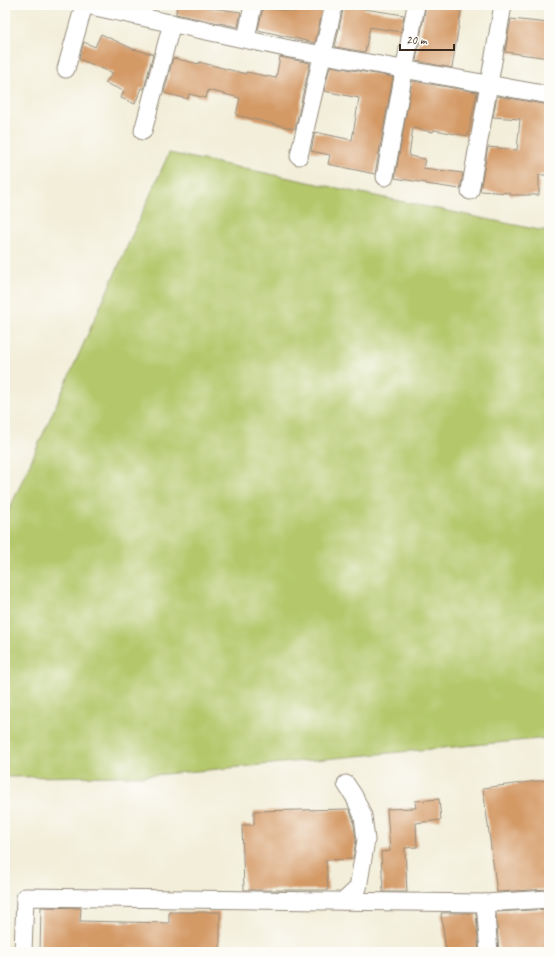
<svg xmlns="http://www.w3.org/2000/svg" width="554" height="957" font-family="Caveat,sans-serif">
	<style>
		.green { fill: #b4c76a; stroke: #787844 }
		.building { fill: #d49a66 }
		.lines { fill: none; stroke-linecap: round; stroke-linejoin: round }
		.street-casing { stroke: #968c7c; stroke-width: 19 }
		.street { stroke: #fff; stroke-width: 17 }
	</style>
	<rect width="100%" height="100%" fill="#fdfcf7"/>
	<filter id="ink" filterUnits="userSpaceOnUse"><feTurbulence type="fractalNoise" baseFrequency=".025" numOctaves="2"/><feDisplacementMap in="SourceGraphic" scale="8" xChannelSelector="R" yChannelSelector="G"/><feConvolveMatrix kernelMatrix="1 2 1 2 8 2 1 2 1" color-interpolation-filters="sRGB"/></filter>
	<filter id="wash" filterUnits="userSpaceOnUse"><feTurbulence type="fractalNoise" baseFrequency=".012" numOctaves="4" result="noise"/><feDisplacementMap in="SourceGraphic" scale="16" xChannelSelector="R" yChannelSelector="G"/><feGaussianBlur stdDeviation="0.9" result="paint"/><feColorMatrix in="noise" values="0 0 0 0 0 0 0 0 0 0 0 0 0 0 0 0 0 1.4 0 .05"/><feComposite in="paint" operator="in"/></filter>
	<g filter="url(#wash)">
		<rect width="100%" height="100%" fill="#f2eed9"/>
		<polygon class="green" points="169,153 539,230 549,230 549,738 144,776 5,777 5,519"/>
		<g id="blocks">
			<g class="building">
				<polygon points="177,5 212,5 211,8 241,12 238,27 176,14"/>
				<polygon points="295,5 324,5 315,43 258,30 263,7 294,12"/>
				<polygon points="344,5 365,5 364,9 404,15 401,32 370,27 365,52 335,47"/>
				<polygon points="426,5 462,5 452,68 416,61"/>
				<polygon points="511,19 549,23 549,58 505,52"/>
				<polygon points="101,34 133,49 153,54 144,89 141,88 135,104 121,98 124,91 105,83 113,73 79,59 84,42 95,47"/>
				<polygon points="280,57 310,63 295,129 236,115 240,98 208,90 206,98 189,94 188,99 164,93 173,58 199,64 199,62 246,74 246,72 276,78"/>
				<polygon points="330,66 393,77 375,174 328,164 330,155 311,151 315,132 352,140 359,98 324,91"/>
				<polygon points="412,81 477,92 468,136 434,130 433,132 413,128 409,156 425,159 423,168 463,173 460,189 426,184 426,183 395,178"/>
				<polygon points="497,96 549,105 549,153 547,175 539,175 539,195 510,195 510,193 480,191 488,147 517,150 520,119 493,117"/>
				<polygon points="546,780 549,803 549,889 497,892 483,788"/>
				<polygon points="439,799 441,820 416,823 417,847 405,848 407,892 383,892 381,852 390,851 387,809 416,808 415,801"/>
				<polygon points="349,809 353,819 356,840 353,859 326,860 328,890 244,890 242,825 254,825 254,811"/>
				<polygon points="41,907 81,908 80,921 169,923 169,912 220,912 220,952 40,952"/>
				<polygon points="549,909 549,952 499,952 496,912"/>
				<polygon points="441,913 476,913 479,952 446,952"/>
			</g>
		</g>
	</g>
	<g filter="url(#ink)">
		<use href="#blocks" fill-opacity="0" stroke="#968c7c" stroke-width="1"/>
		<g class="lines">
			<g class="street-casing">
				<g id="street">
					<polyline points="86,5 290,49 549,95"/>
					<polyline points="246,39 253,5"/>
					<polyline points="66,69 84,5"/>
					<polyline points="143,131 172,23"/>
					<polyline points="299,156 334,5"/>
					<polyline points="385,177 416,5"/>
					<polyline points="470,191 503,5"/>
					<polyline points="344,901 358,888 366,840 363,816 354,796 346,784"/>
					<polyline points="485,903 489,952"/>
					<polyline points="23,952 25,897 485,903 549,899"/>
				</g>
			</g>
			<use href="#street" class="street"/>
		</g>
	</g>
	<rect width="554" height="957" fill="none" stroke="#fdfcf7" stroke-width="20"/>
	<path d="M400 44v6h54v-6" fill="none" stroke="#3b2a1e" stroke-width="2"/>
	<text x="406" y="44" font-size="12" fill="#3b2a1e" stroke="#fdfcf7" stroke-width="3" paint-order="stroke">20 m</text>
</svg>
